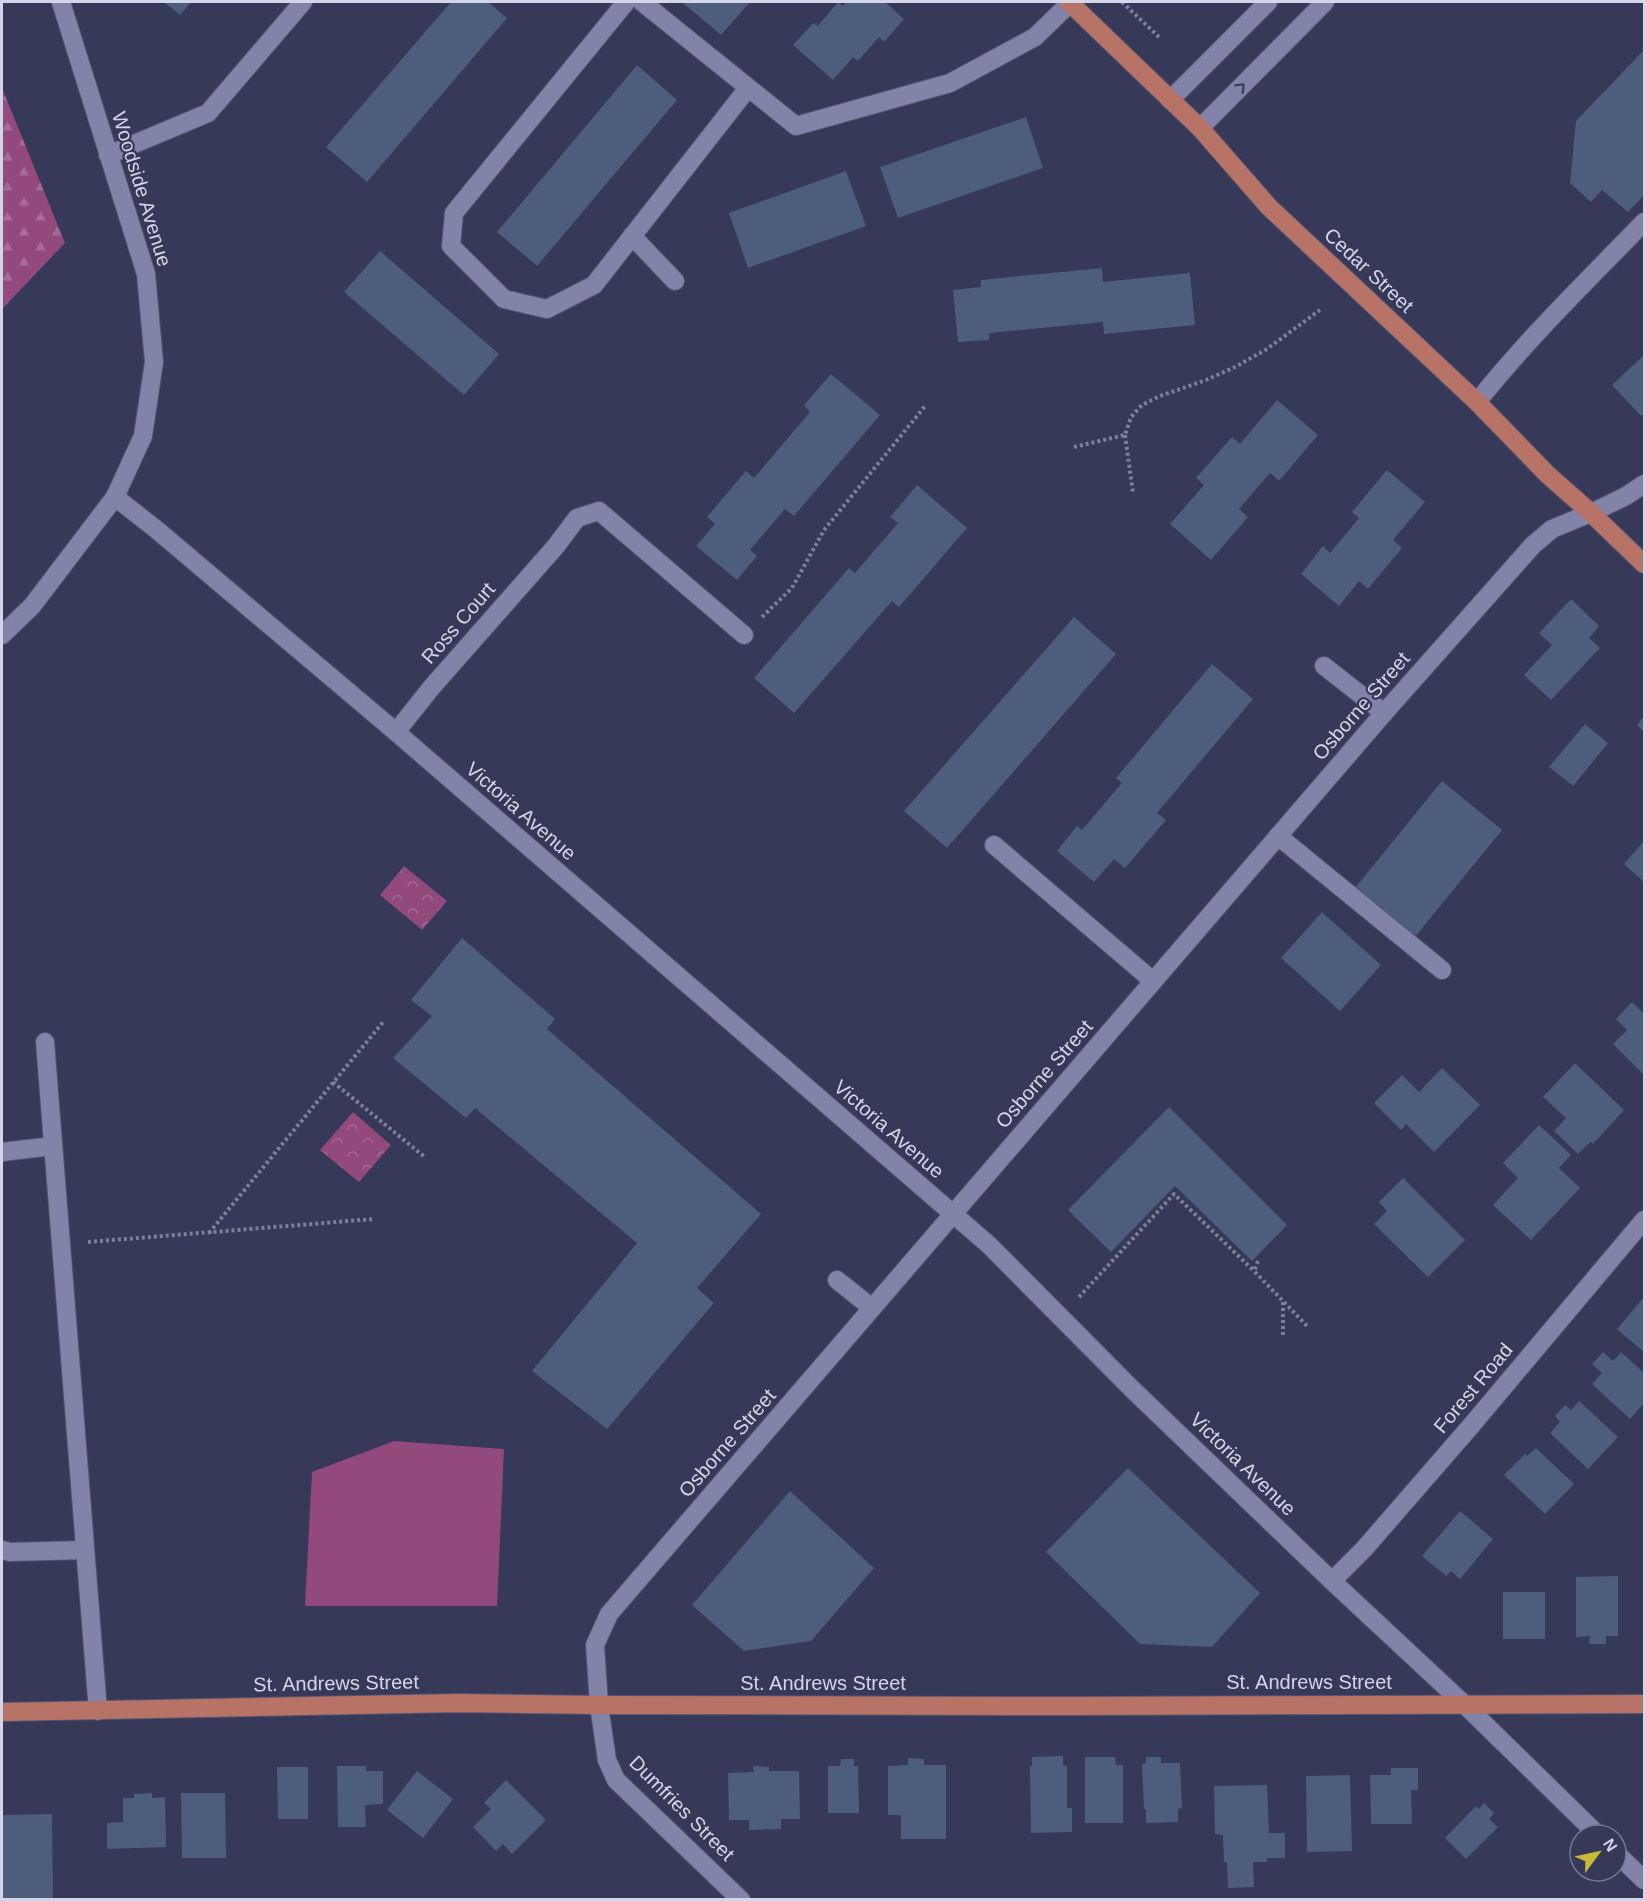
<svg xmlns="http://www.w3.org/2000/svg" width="1646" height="1901" font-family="Helvetica,sans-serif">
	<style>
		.forest { fill: url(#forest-firs) }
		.park { fill: url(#park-crowns) }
		.pitch { fill: #92497c }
		.building { fill: #4c5e7c }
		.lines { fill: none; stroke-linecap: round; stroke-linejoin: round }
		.minor-casing { stroke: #545670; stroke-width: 20 }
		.major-casing { stroke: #545670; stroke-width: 20 }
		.path { stroke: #7d8099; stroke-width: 4; stroke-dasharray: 3 3; stroke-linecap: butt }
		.minor { stroke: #8184a8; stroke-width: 18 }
		.major { stroke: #b87367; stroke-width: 18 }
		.oneway { stroke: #3e405f }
		.labels { text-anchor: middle; stroke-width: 4.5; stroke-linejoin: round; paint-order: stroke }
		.street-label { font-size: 20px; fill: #d3d6e9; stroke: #363957 }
	</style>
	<defs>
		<pattern id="forest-firs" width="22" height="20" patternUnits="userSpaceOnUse" patternTransform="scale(1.5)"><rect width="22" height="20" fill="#92497c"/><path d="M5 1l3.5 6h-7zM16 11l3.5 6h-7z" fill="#a56b95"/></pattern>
		<pattern id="park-crowns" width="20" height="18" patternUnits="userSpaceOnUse" patternTransform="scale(1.5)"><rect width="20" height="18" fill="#92497c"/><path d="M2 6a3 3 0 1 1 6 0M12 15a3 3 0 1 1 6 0" fill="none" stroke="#a56b95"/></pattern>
	</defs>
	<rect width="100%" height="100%" fill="#363957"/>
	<polygon class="forest" points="2,88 65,243 2,309"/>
	<g class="park">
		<polygon points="404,866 447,901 422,930 380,895"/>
		<polygon points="353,1112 391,1145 359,1182 320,1150"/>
	</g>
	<polygon class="pitch" points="394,1441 504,1449 497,1606 305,1606 312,1472"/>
	<g class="building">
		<polygon points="164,2 191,2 180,15"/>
		<polygon points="451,2 488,2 507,18 367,182 326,147"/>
		<polygon points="682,2 750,2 721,35"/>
		<polygon points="838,2 843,6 846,2 885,2 904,19 884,42 879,37 858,61 853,57 833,80 793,45 813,23 818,26"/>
		<polygon points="1644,50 1644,195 1628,212 1602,190 1591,202 1570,183 1576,121"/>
		<polygon points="637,65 677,100 537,266 497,232"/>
		<polygon points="1026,117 1043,168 898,218 880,167"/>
		<polygon points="846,171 866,226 748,268 729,213"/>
		<polygon points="380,251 499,354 464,395 344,292"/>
		<polygon points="1102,268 1103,282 1190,273 1195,325 1104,334 1103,322 989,333 989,340 958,342 953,290 981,287 981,280"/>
		<polygon points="1644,355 1644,413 1641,416 1612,385"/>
		<polygon points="831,374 880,415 794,516 785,509 750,550 757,556 737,580 696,546 715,524 707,517 746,471 754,478 810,412 804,405"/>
		<polygon points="1277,400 1318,435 1279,481 1270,473 1239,509 1248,517 1211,560 1170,524 1204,485 1196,478 1232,437 1240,444"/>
		<polygon points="1387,470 1425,502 1393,540 1402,548 1368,589 1359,581 1339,606 1301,574 1323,546 1330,553 1359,518 1352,512"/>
		<polygon points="917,485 967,528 899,607 892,601 794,713 754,678 849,568 855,573 898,523 890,517"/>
		<polygon points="1571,599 1599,626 1589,638 1600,648 1551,700 1524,675 1552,645 1539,633"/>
		<polygon points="1074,617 1116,654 947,848 904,811"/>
		<polygon points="1212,664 1253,699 1157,813 1166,820 1125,868 1114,859 1094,882 1057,851 1077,826 1082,830 1122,783 1116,778"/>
		<polygon points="1644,716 1644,732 1637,725"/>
		<polygon points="1585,724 1608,743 1573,786 1549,767"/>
		<polygon points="1442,781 1502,830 1415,937 1355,888"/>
		<polygon points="1644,841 1644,882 1624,864"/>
		<polygon points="1322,912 1381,965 1340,1011 1281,958"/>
		<polygon points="462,938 555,1019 547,1029 761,1214 697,1288 714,1303 607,1429 532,1371 637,1243 475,1108 466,1118 393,1058 432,1016 411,1000"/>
		<polygon points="1632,1002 1644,1014 1644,1075 1613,1044 1627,1030 1616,1019"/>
		<polygon points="1575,1063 1624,1110 1593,1144 1590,1142 1578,1154 1554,1131 1566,1118 1543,1097"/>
		<polygon points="1442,1068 1480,1105 1434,1152 1406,1124 1401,1130 1374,1103 1402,1075 1419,1092"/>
		<polygon points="1169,1107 1287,1225 1252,1261 1175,1186 1111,1252 1068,1210"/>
		<polygon points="1539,1125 1571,1155 1559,1168 1580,1188 1531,1240 1493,1205 1518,1178 1503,1163"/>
		<polygon points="1403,1178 1465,1240 1428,1277 1374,1224 1387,1211 1379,1202"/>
		<polygon points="1644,1297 1644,1352 1617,1329"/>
		<polygon points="1603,1352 1613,1361 1621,1352 1644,1373 1644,1403 1630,1419 1592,1384 1602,1373 1592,1364"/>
		<polygon points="1579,1401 1618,1437 1588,1469 1550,1433 1560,1422 1555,1416 1565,1405 1571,1410"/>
		<polygon points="1536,1448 1574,1484 1545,1514 1504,1475 1525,1454 1527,1456"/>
		<polygon points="1128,1468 1260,1593 1212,1647 1140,1644 1046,1552"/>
		<polygon points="790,1491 874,1568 811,1641 744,1651 692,1605"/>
		<polygon points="1460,1511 1493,1539 1460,1579 1451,1571 1446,1576 1422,1556"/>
		<polygon points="1618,1576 1618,1636 1606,1636 1606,1644 1589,1644 1590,1636 1576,1637 1576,1577"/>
		<rect x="1503" y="1592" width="42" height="47"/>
		<polygon points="1063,1756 1063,1765 1067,1766 1067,1808 1072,1808 1072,1832 1031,1833 1030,1766 1032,1766 1032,1757"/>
		<polygon points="1085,1757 1115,1757 1116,1765 1123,1765 1123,1823 1085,1823"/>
		<polygon points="1146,1757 1161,1757 1161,1763 1180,1763 1182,1808 1178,1809 1178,1822 1146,1823 1146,1809 1144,1809 1142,1764 1146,1763"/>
		<polygon points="908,1758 924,1759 924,1765 946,1765 946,1839 901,1839 901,1815 888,1815 888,1766 908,1765"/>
		<polygon points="841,1759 854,1759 854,1766 858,1766 859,1813 828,1813 828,1766 840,1766"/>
		<polygon points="337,1766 366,1766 366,1771 383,1771 383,1804 365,1805 366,1827 338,1827"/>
		<polygon points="753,1766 769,1767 769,1771 799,1771 800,1819 781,1819 781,1829 749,1830 749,1820 729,1820 728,1773 754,1772"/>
		<polygon points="277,1767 308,1767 308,1819 278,1819"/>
		<polygon points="1391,1768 1418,1768 1418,1790 1411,1790 1412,1824 1371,1824 1370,1775 1391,1775"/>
		<polygon points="417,1771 453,1799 423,1838 387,1810"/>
		<polygon points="1350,1775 1352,1851 1307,1852 1306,1776"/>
		<polygon points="506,1780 546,1820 512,1854 503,1844 496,1851 473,1827 491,1809 484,1803"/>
		<polygon points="1267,1785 1269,1833 1285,1833 1285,1858 1267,1858 1267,1862 1253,1862 1254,1887 1228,1888 1227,1862 1224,1862 1223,1835 1215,1834 1214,1786"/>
		<polygon points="152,1793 152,1798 165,1797 166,1847 107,1849 107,1823 123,1822 123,1798 134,1798 134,1794"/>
		<polygon points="181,1793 225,1793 226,1858 182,1858"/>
		<polygon points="1484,1803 1494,1813 1489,1819 1498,1827 1466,1859 1445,1838 1476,1806 1479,1809"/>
		<polygon points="52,1814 53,1900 2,1900 2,1815"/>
	</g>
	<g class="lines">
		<g class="minor-casing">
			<g id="minor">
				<polyline points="626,2 454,213 451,246 504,299 547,309 594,285 748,88"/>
				<polyline points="642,2 796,126 950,83 1035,37 1070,3"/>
				<polyline points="1170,100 1268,2"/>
				<polyline points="1200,128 1325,2"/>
				<polyline points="108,155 208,113 303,2"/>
				<polyline points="632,236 675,281"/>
				<path d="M1477,402C1528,338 1587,281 1644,222"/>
				<polyline points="115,497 157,530 396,732 989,1245 1132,1389 1332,1581 1465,1705 1598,1835"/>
				<polyline points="2,635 32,606 115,497 143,436 154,362 146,274 61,2"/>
				<polyline points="1324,666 1384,713"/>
				<polyline points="396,732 431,688 556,546 577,518 599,511 744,635"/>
				<polyline points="1278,836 1442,970"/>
				<polyline points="994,845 1153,981"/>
				<polyline points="45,1042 98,1711"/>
				<polyline points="2,1152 53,1146"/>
				<polyline points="837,1280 872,1308"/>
				<polyline points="2,1550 10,1552 85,1550"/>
				<polyline points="1332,1581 1364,1549 1470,1427 1644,1220"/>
				<polyline points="1616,1853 1644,1880"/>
				<polyline points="741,1900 616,1780 607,1760 599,1705 595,1645 609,1614 1384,713 1533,545 1552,529 1591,513 1626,496 1644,484"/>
			</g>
		</g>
		<g class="major-casing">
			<g id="major">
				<polyline points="1069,2 1200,128 1269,207 1477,402 1548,475 1591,513 1644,564"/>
				<polyline points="2,1712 459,1703 599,1705 1070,1706 1644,1704"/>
			</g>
		</g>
		<g class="path">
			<polyline points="1122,2 1161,39"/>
			<polyline points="1125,435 1133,493"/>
			<polyline points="1074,447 1125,435 1131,417 1142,405 1160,396 1206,380 1235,367 1267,349 1320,310"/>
			<polyline points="762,617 792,588 824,530 926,405"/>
			<polyline points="333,1082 426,1158"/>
			<polyline points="209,1233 384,1021"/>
			<polyline points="88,1242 374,1219"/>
			<polyline points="1258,1261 1254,1271 1308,1327"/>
			<polyline points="1079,1297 1174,1194 1254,1271"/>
			<polyline points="1283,1335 1283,1302"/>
		</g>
		<use href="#minor" class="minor"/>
		<use href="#major" class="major"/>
	</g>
	<defs><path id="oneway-chevron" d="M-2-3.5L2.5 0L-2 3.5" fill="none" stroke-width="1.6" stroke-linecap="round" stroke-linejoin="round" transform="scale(1.5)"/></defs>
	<use class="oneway" href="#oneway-chevron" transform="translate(1241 87) rotate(-45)"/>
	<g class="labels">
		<g class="street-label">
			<text transform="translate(142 189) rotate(73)" y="7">Woodside Avenue</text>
			<text transform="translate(1369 270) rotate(43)" y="7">Cedar Street</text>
			<text transform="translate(458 623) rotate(-49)" y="7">Ross Court</text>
			<text transform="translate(1361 706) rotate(-49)" y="7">Osborne Street</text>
			<text transform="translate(521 811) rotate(41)" y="7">Victoria Avenue</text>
			<text transform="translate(1044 1074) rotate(-49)" y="7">Osborne Street</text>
			<text transform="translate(889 1129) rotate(41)" y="7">Victoria Avenue</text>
			<text transform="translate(1473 1388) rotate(-50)" y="7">Forest Road</text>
			<text transform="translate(727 1443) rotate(-49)" y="7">Osborne Street</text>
			<text transform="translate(1243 1464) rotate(44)" y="7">Victoria Avenue</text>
			<text x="1309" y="1689">St. Andrews Street</text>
			<text transform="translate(336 1683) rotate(-1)" y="7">St. Andrews Street</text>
			<text x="823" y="1690">St. Andrews Street</text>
			<text transform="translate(682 1808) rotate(45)" y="7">Dumfries Street</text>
		</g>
	</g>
	<rect width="1646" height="1901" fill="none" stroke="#d3d6e9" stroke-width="6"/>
	<g transform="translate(1598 1853) rotate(57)"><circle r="28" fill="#363957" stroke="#757891" stroke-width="1.5"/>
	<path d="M0-4.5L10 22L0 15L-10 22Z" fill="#cdb938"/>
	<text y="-9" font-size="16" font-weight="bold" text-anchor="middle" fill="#d3d6e9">N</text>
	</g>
</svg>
